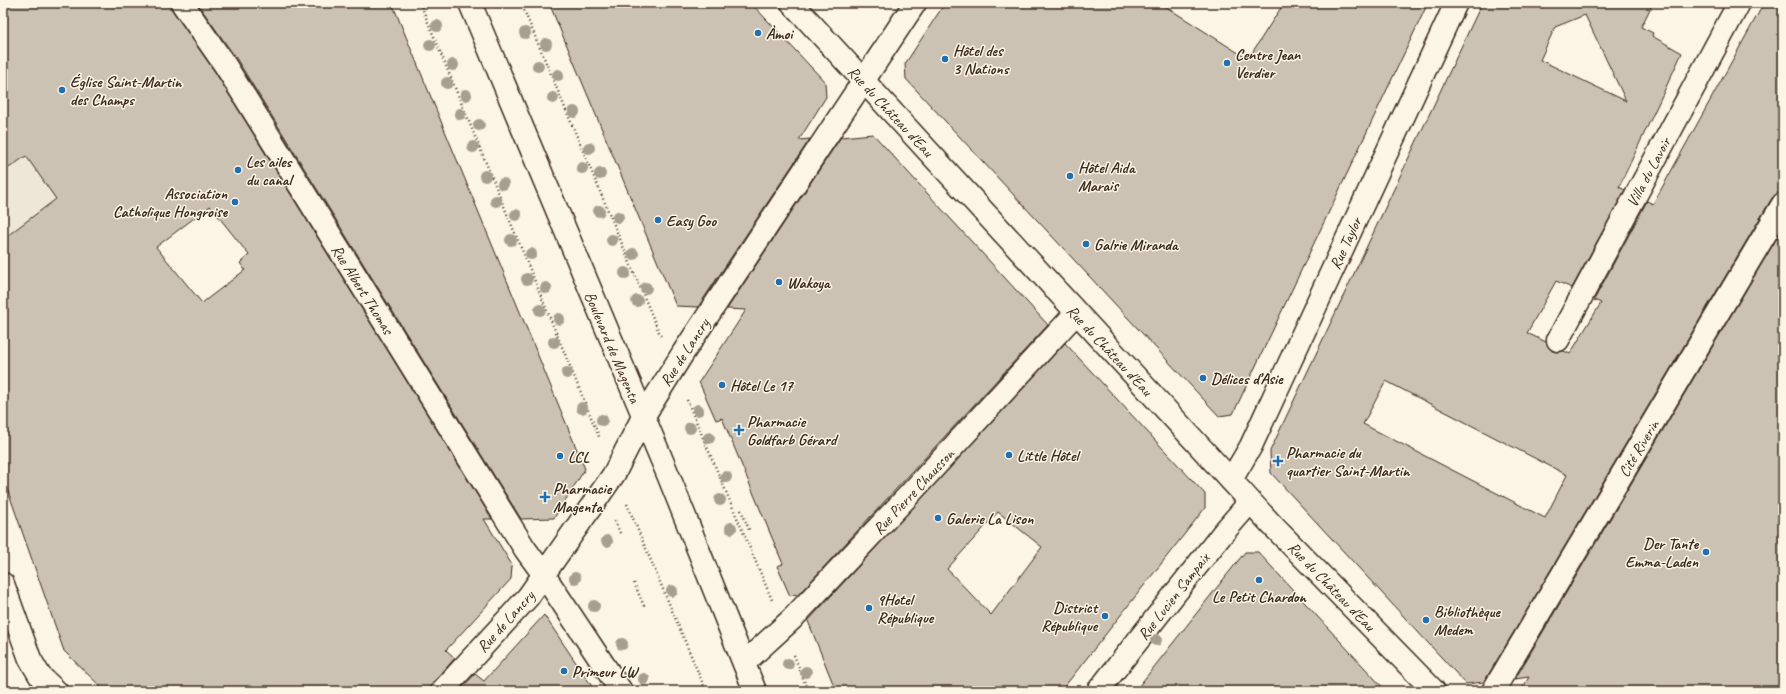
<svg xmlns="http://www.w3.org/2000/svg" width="1786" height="694" font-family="Caveat,sans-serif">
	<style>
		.built { fill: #eee6d6 }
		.building { fill: #ccc2b3; stroke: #3b2a1e; fill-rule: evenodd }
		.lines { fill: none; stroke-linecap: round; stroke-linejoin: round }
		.minor-casing { stroke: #3b2a1e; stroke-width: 25 }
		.major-casing { stroke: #3b2a1e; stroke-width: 25 }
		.path { stroke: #3b2a1e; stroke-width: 2.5; stroke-dasharray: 1 3; stroke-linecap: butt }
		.minor { stroke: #fcf5e5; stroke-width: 22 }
		.major { stroke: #fcf5e5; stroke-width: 22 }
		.tree { fill: #a89e8f }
		.poi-dot { fill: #1f6fb2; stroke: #fcf5e5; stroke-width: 1.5 }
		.labels { text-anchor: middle; stroke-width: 3; stroke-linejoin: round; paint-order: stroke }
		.poi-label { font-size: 16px; font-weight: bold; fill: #3b2a1e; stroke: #fcf5e5; text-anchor: start }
		.street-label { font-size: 16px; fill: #3b2a1e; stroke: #fcf5e5 }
	</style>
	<rect width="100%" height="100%" fill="#fcf5e5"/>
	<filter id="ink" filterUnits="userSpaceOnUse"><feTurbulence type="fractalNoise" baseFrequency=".025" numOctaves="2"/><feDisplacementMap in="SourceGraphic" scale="8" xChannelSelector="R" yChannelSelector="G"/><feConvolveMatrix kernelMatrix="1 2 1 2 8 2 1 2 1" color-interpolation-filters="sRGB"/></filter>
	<g filter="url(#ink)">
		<polygon class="built" points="51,138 65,194 3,239 3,172"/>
		<g class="building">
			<path d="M3,3H170L172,10L215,72L492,519H484L512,565L511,579L446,650L455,658L433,683L430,691H105L64,651L3,477V239L56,199L26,156L3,172ZM210,206L249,255L240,263L245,270L202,303L156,247Z"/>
			<polygon points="197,3 392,3 585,469 554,518 521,519 236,58"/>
			<polygon points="549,3 751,3 825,82 826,97 799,140 810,139 698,307 676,306"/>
			<polygon points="945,3 1160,3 1248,59 1284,3 1428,3 1233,414 1219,416 906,79 905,64"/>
			<path d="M1482,3H1653L1641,27L1653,33L1652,36L1682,53L1619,187L1625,190L1572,288L1556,281L1527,333L1546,342L1552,351L1558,352L1564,351L1570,354L1601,303L1594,300L1647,201L1653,204L1764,3H1783V192L1777,193L1772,198L1484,682L1466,684L1271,473L1270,451ZM1585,15L1626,101L1540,60L1555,27ZM1386,381L1567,475L1545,518L1363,424Z"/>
			<polygon points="873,134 1048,325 797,596 796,594 790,596 777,566 783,564 722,418 716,420 699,382 746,310 727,309 841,137"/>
			<polygon points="1783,228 1783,691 1521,691 1529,677 1515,679"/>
			<path d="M1065,343L1205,494V508L1061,691H836L808,621ZM998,512L1042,547L991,615L947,569Z"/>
			<polygon points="1245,552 1258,552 1386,691 1135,691"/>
			<polygon points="544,615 595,691 459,691 475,674 484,681"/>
		</g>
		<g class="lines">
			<g class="minor-casing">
				<g id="minor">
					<polyline points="182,3 225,65 525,549 544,575 621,691"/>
					<polyline points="792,3 1273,526 1434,691"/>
					<polyline points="1558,340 1739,3"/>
					<polyline points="1231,480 1251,446 1456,3"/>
					<polyline points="3,584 30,659 40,676 56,691"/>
					<polyline points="744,663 792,619 907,497 1076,313"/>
					<polyline points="442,691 528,597 614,474 643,417 683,353 915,3"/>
					<polyline points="1098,691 1223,533 1250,502"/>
					<polyline points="1493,691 1783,204"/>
				</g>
			</g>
			<g class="major-casing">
				<polyline id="major" points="470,3 669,477 755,691"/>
			</g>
			<g class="path">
				<polyline points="420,3 600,439"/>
				<polyline points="521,3 661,337"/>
				<polyline points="687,400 772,600"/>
				<polyline points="627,504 706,691"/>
				<polyline points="741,510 750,532"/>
				<polyline points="615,521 620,533"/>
				<polyline points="634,583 644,606"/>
				<polyline points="794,655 808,691"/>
			</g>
			<use href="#minor" class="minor"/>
			<use href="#major" class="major"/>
		</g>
		<g class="tree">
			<circle cx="437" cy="26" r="6"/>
			<circle cx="525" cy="33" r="6"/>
			<circle cx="546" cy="44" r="6"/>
			<circle cx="430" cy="45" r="6"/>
			<circle cx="453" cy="65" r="6"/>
			<circle cx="538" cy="66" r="6"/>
			<circle cx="558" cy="75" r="6"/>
			<circle cx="447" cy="83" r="6"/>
			<circle cx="466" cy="95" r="6"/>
			<circle cx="553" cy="98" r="6"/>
			<circle cx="574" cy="112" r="6"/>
			<circle cx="460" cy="114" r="6"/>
			<circle cx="479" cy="125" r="6"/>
			<circle cx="473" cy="147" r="6"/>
			<circle cx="589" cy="148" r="6"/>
			<circle cx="582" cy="168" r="6"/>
			<circle cx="600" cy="174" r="6"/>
			<circle cx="485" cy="176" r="6"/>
			<circle cx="503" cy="184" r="6"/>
			<circle cx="496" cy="201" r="6"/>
			<circle cx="599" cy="211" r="6"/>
			<circle cx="516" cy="215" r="6"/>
			<circle cx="618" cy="217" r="6"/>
			<circle cx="511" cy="240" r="6"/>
			<circle cx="612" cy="240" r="6"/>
			<circle cx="531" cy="254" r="6"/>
			<circle cx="633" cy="254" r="6"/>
			<circle cx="625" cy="273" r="6"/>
			<circle cx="527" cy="279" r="6"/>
			<circle cx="546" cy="288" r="6"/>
			<circle cx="646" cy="288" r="6"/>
			<circle cx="637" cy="301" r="6"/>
			<circle cx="540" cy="310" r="6"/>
			<circle cx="559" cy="319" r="6"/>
			<circle cx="554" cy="342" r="6"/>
			<circle cx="567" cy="373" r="6"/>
			<circle cx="582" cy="408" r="6"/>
			<circle cx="698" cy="410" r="6"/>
			<circle cx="602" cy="420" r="6"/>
			<circle cx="690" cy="428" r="6"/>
			<circle cx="709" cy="438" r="6"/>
			<circle cx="726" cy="477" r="6"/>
			<circle cx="720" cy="500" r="6"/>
			<circle cx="731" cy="528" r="6"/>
			<circle cx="607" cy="541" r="6"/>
			<circle cx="575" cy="578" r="6"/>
			<circle cx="672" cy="591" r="6"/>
			<circle cx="594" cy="606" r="6"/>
			<circle cx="1156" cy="640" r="6"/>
			<circle cx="622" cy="644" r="6"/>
			<circle cx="788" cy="664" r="6"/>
			<circle cx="806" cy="672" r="6"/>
			<circle cx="644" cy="679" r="6"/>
		</g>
	</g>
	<g class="poi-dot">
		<circle cx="758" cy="33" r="4"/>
		<circle cx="945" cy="59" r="4"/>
		<circle cx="1227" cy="63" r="4"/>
		<circle cx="62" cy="90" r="4"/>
		<circle cx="238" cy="170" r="4"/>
		<circle cx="1070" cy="176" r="4"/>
		<circle cx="235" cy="202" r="4"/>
		<circle cx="658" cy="220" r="4"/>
		<circle cx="1086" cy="244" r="4"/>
		<circle cx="779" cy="282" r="4"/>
		<circle cx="1203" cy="378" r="4"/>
		<circle cx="722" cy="385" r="4"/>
		<path d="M737 424h4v4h4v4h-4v4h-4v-4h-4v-4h4z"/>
		<circle cx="1009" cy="455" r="4"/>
		<circle cx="560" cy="456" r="4"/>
		<path d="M1276 455h4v4h4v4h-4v4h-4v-4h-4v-4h4z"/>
		<path d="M543 491h4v4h4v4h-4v4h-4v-4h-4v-4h4z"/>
		<circle cx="938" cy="518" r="4"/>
		<circle cx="1706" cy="552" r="4"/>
		<circle cx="1259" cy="580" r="4"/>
		<circle cx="869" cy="608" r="4"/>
		<circle cx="1105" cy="616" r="4"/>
		<circle cx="1426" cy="620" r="4"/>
		<circle cx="564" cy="671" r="4"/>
	</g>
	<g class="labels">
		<g class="poi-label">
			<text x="766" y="39">Àmoi</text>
			<text x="953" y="56">Hôtel des<tspan x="953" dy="18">3 Nations</tspan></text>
			<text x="1235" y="60">Centre Jean<tspan x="1235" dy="18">Verdier</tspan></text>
			<text x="70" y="87">Église Saint-Martin<tspan x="70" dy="18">des Champs</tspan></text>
			<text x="246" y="167">Les ailes<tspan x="246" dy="18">du canal</tspan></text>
			<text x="1078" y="173">Hôtel Aida<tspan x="1078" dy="18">Marais</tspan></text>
			<text x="227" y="199" text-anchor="end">Association<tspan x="227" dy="18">Catholique Hongroise</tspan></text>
			<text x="666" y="226">Easy Goo</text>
			<text x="1094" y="250">Galrie Miranda</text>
			<text x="787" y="288">Wakoya</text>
			<text x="1211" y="384">Délices d’Asie</text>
			<text x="730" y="391">Hôtel Le 17</text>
			<text x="747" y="427">Pharmacie<tspan x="747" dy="18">Goldfarb Gérard</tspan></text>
			<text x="1286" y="458">Pharmacie du<tspan x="1286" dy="18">quartier Saint-Martin</tspan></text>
			<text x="1017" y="461">Little Hôtel</text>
			<text x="568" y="462">LCL</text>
			<text x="553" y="494">Pharmacie<tspan x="553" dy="18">Magenta</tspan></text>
			<text x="946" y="524">Galerie La Lison</text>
			<text x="1698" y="549" text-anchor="end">Der Tante<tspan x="1698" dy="18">Emma-Laden</tspan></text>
			<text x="1259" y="602" text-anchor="middle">Le Petit Chardon</text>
			<text x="877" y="605">9Hotel<tspan x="877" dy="18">République</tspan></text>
			<text x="1097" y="613" text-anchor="end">District<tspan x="1097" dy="18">République</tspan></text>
			<text x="1434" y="617">Bibliothèque<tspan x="1434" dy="18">Medem</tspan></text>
			<text x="572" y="677">Primeur LW</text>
		</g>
		<g class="street-label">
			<text transform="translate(891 111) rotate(47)" y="6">Rue du Château d'Eau</text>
			<text transform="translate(1648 172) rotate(-62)" y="6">Villa du Lavoir</text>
			<text transform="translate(1345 243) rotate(-65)" y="6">Rue Taylor</text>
			<text transform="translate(363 289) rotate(58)" y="6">Rue Albert Thomas</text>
			<text transform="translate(613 347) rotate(67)" y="6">Boulevard de Magenta</text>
			<text transform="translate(1110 350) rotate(47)" y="6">Rue du Château d'Eau</text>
			<text transform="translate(684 352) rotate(-57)" y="6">Rue de Lancry</text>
			<text transform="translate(1638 448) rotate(-59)" y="6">Cité Riverin</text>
			<text transform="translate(913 491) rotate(-47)" y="6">Rue Pierre Chausson</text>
			<text transform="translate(1332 586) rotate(46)" y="6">Rue du Château d'Eau</text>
			<text transform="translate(1173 596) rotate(-52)" y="6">Rue Lucien Sampaix</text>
			<text transform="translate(505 621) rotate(-48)" y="6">Rue de Lancry</text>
		</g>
	</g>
	<rect width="1786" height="694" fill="none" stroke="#fcf5e5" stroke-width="16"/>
	<rect x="8" y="8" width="1770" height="678" fill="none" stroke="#3b2a1e" stroke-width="1.5" filter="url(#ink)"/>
</svg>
